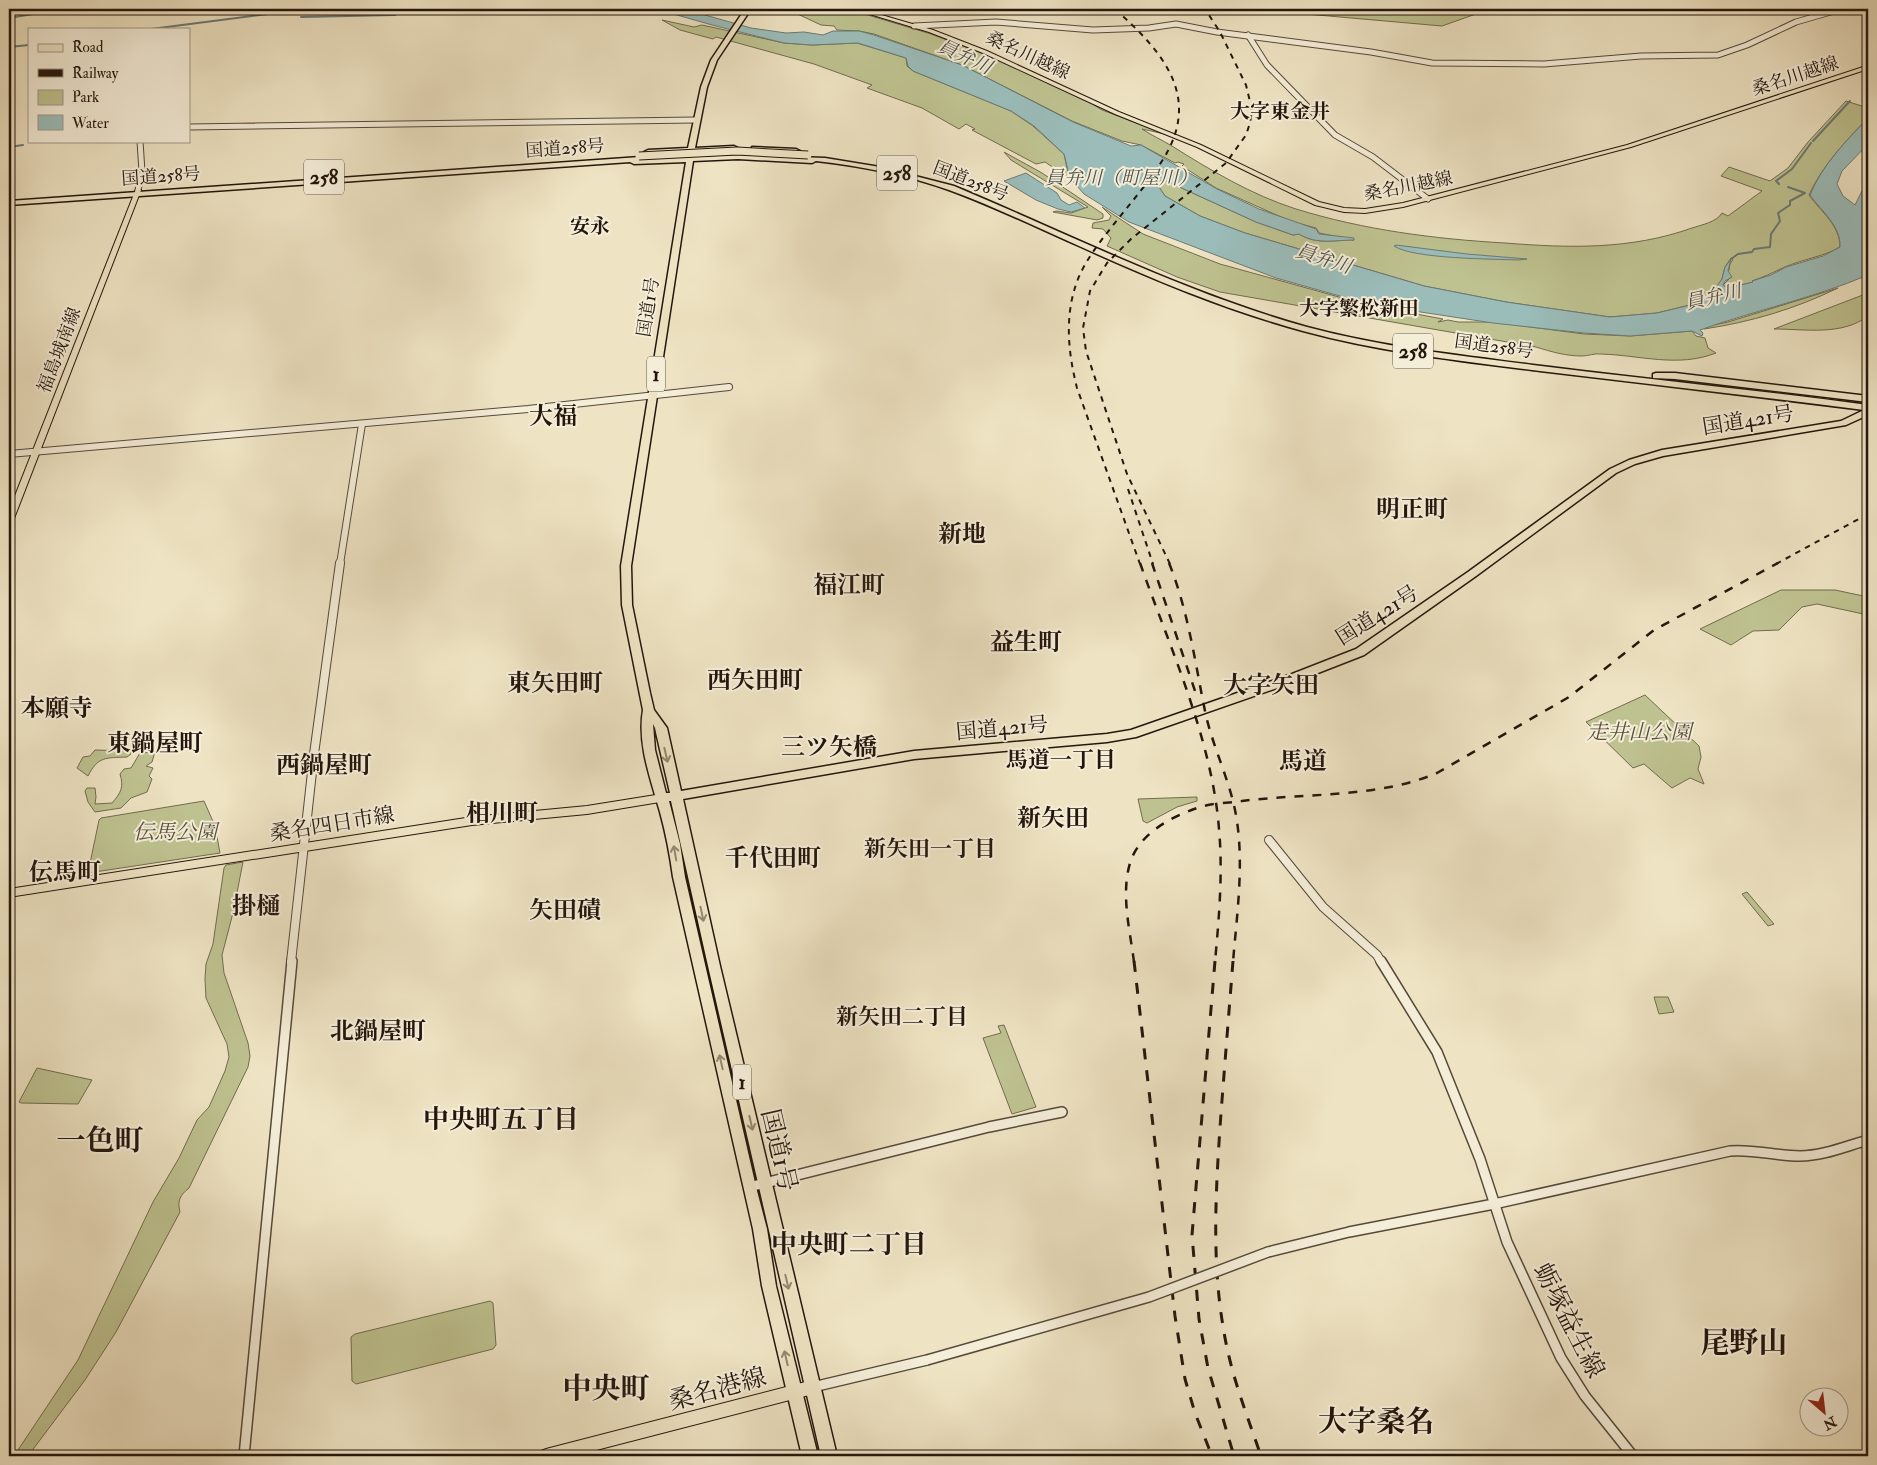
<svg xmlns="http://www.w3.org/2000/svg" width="1877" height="1465" font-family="'IM FELL Double Pica','Noto Serif JP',serif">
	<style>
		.green { fill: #bec290; stroke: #716c4e }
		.water { fill: #9bbdba; stroke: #6b7a75 }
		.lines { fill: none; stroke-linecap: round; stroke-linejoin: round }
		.stream { stroke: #6b7a75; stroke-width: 2 }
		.minor-far3-casing { stroke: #56493a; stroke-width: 7 }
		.minor-far2-casing { stroke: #56493a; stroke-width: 8 }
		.minor-far1-casing { stroke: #56493a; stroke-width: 10 }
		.minor-casing { stroke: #56493a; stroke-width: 12 }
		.major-casing { stroke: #24160d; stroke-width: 2 }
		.highway-casing { stroke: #24160d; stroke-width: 3 }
		.minor-far3 { stroke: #f4edd8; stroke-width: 5 }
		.minor-far2 { stroke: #f4edd8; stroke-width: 6 }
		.minor-far1 { stroke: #f4edd8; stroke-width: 8 }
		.minor { stroke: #f4edd8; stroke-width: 9 }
		.major { fill: #eee3c3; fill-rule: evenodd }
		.highway { fill: #eee3c3; fill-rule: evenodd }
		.rail-far2 { stroke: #24160d; stroke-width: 2; stroke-dasharray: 5.5 5.5; stroke-linecap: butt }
		.rail-far1 { stroke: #24160d; stroke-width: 2.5; stroke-dasharray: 9 9; stroke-linecap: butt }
		.rail { stroke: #24160d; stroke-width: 3; stroke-dasharray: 11 11; stroke-linecap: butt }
		.minor-bridge-casing { stroke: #56493a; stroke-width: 12; stroke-linecap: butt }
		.highway-bridge-casing { stroke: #24160d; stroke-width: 9; stroke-linecap: butt }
		.minor-bridge { stroke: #f4edd8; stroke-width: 9 }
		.highway-bridge { stroke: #eee3c3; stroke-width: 7 }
		.oneway { stroke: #938771 }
		.labels { text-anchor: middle; stroke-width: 4; stroke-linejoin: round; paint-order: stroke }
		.far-street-label { font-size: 18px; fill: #24160d; stroke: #f4edd8 }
		.far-water-label { font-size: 19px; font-style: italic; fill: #4e504a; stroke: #f4edd8 }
		.far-quarter-label { font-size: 20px; font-weight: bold; fill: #24160d; stroke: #f4edd8 }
		.shield { fill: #f4edd8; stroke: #62564a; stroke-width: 1 }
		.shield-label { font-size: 20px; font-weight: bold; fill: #24160d }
		.street-label { font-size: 21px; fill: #24160d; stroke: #f4edd8 }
		.park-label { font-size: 21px; font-style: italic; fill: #5a523b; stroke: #f4edd8 }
		.neighbourhood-label { font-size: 22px; font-weight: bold; fill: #24160d; stroke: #f4edd8 }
		.quarter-label { font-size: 24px; font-weight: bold; fill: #24160d; stroke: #f4edd8 }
		.near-street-label { font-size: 25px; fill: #24160d; stroke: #f4edd8 }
		.near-neighbourhood-label { font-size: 26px; font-weight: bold; fill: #24160d; stroke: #f4edd8 }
		.near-quarter-label { font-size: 29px; font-weight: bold; fill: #24160d; stroke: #f4edd8 }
	</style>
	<rect width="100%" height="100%" fill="#eee3c3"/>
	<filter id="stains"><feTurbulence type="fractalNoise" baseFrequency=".004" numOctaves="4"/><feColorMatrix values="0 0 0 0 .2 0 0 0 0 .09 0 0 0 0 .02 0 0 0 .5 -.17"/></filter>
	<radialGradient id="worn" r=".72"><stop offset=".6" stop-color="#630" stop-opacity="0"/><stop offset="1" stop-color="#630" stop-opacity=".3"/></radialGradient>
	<g class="green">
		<path d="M787,9H848L931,34L987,55L1081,97L1102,110L1169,135L1142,129C1151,135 1162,140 1172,146C1210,170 1252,195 1296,209C1364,230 1435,239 1505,243C1569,248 1630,250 1692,228C1701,225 1717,222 1722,213L1728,216L1762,191L1721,176L1729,167L1770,181L1788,168L1808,142L1846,101L1868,108V118C1846,141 1823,164 1809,195C1821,212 1840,225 1840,247C1823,257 1803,259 1785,267C1774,272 1764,277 1752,281L1754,282L1728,288L1723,285L1731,277L1728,274L1730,264L1733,259L1731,258L1725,267L1722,279L1718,287L1708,298L1690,305L1657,313L1610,317L1506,302L1424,286L1245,233L1200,216L1165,196L1157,184L1162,179L1256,222L1293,235L1299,234C1317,245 1333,240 1354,240L1319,233L1316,228L1290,221L1216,188L1182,166L1184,164L1178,162L1175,163L1141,145L1122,141L1072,121L962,65L874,34L859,31L837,30L834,26L821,25Z"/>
		<polygon points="1292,9 1490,9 1442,26 1306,14"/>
		<polygon points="662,20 694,27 702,25 784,43 812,45 857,43 906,58 907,66 913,71 1011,111 1033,126 1064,154 1069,178 1045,162 1036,164 972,130 975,129 966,124 959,129 922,108 867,88 872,85 814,64 716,37 713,39 680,30"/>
		<polygon points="1004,152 1042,173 1103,214 1103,218 1097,220 1053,212 1056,211 1071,213 1088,207 1011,160"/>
		<path d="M1102,207L1143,234L1220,264L1368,305L1443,319L1438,322L1448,320L1458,322H1492L1584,334L1630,336L1692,331L1696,336L1705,338L1708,348L1716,353C1678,368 1639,355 1601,354C1595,353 1588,356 1582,356C1566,356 1552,352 1536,347L1220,292L1177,277L1107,246L1111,238L1103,229L1092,228L1093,223L1109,220L1111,216Z"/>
		<path d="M1838,288C1795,309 1751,322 1704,329V327L1728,322Z"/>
		<path d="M1868,293V316C1842,336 1805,329 1774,329Z"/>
		<polygon points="1781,590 1835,590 1868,597 1868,615 1817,604 1802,607 1779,630 1753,631 1731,645 1700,629"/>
		<polygon points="1645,695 1699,746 1701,757 1698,769 1704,784 1690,778 1672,788 1644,764 1633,768 1586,722"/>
		<path d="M95,750L131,751V754L127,757C106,758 98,756 88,776L77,768L83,757L90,756Z"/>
		<path d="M155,752L152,762L146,766L153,768L149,776L152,779L147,792L131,798L121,808L95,812L88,802L85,791L87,788H95L96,797L95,804L112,803C121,793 124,787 120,774L124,769L131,768L140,753Z"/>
		<polygon points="1197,797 1197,801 1177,807 1147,823 1143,821 1138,799"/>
		<polygon points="204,801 215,826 220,853 88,873 99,820 101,818"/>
		<path d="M243,862L233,913L222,955L224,973L248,1043L250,1056L248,1067L189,1188C180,1195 177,1201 180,1212L116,1332L85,1380L28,1456H14L78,1360L153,1202L179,1158L197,1120L209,1107L225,1071L229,1057L227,1044L206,998L205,979L206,964L213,944L224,868L226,865Z"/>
		<polygon points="1747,892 1774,924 1768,926 1742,894"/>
		<polygon points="1654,997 1668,997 1674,1012 1659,1014"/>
		<polygon points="1004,1025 1036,1107 1012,1114 983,1038 1001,1033 998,1026"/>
		<polygon points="37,1068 92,1080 78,1104 21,1103 19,1102"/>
		<polygon points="490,1301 493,1303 496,1345 493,1349 356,1384 352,1381 351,1337 355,1334"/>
	</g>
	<g class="water">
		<path d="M656,9H692L705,15L751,28L786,33L804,32L823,35L833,31H859L874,35L962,65L1073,122L1131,146L1141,145L1217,189L1259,209L1316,229L1319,234L1354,238V240C1334,240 1317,245 1299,234L1293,235L1256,222L1162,179L1157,184L1165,196L1200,216L1245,233L1424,286L1506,302L1610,317L1657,313L1690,305L1708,298L1722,279L1725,267L1731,259L1728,271L1732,277L1725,281L1723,285L1728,288L1753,282L1752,281L1771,275L1786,267L1823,256L1840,247C1841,226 1822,212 1810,195C1822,165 1846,141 1868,118V144L1842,171L1837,184L1843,196L1855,205L1862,191L1868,187V275C1814,298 1753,311 1700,330L1703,333L1702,336L1692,331L1630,336L1584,333L1493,323L1368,304L1276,278L1129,222L1084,194L1070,178L1064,154L1034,126L1011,111L913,71L908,66L906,58L858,43L812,45L784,43L712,25Z"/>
		<polygon points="1026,173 1057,193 1061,200 1069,205 1077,202 1085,208 1071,212 1058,209 1036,200 1004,181"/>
		<path d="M1396,245L1467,254L1527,259L1519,260C1493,259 1413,259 1394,246Z"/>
	</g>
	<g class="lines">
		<g class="stream">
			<polyline points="480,12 550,11"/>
			<polyline points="398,14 475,12"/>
			<polyline points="301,17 395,15"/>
			<polyline points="9,18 63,9"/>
			<polyline points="151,29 292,11"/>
			<polyline points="9,47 29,45"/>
			<polyline points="1813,141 1850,101"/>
			<polyline points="9,147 23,145"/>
			<polyline points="1779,184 1776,181 1792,169 1811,143"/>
			<polyline points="1731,259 1738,254 1752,252 1754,249 1770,247 1771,234 1780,221 1778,213 1790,205 1790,201 1805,193 1788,187"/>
		</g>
		<g class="minor-far3-casing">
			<g id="minor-far3">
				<polyline points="914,26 996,22 1093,30 1149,28 1176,24 1217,32 1371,52 1432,63 1544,64 1641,56 1718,55 1747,45 1796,22 1841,9"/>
				<polyline points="1248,35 1267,65 1335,135 1373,157 1428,199"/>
				<polyline points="189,127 696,120"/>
				<polyline points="138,190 142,172 140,141"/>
			</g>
		</g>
		<g class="minor-far2-casing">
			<g id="minor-far2">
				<polyline points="9,454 528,409 729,387"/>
				<polyline points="340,564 362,424"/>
			</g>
		</g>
		<g class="minor-far1-casing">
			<g id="minor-far1">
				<polyline points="1269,840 1323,907 1377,955 1381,962"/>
				<polyline points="291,962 314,754 340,563"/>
			</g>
		</g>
		<g class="minor-casing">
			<g id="minor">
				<polyline points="1381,961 1437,1052 1480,1159 1507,1242 1561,1358 1585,1396 1633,1456"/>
				<polyline points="749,1187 989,1127 1062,1112"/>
				<path d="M1268,1252L1349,1232L1494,1204L1730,1151C1754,1149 1776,1156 1800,1156C1823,1156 1846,1146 1868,1140"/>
				<polyline points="813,1387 927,1360"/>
				<polyline points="244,1456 292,961"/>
			</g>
		</g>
		<g class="major-casing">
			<g id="major">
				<polygon points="853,9 861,9 933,30 987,51 1119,112 1201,145 1319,202 1344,208 1365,209 1403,203 1627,145 1866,66 1868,65 1868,69 1631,147 1403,207 1365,213 1344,212 1315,205 1197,147 1115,114 983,53 929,32"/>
				<polygon points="136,189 141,190 13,521 9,524 9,511"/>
				<polygon points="662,794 666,795 667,798 666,801 587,814 472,825 9,897 9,889 472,817 587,806"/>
				<polygon points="813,1380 818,1382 820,1387 818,1392 813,1394 573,1456 539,1456 541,1451 546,1449"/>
			</g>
		</g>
		<g class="highway-casing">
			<g id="highway">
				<path d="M745,9H751L717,60L707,87L695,148L734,146L738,148L734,150L695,152L694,157L738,155L825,158L880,167L954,186C1071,235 1185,293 1307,327C1381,347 1457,355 1533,365C1644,379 1757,390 1868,405V415L1846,425L1663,456L1635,464L1616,473L1476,576L1364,655L1300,680L1136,737L1107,742L914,759L683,799L720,966L837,1456H821L708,966L671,801H669L680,844L685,877L756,1187L767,1229L776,1286L818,1456H802L762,1286L753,1229L673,877C670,855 666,834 660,812C651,780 637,744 643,710L622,605L621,566L686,162L634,164L630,162L9,205V201L640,157L643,159L686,157L687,152L648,154L644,152L648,150L688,148L701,87L711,60ZM738,159L812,163L816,161C860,166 907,175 949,190C993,206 1036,227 1079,246C1152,279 1226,310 1303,331C1380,352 1460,361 1540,371C1648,384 1756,396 1864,410L1841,421L1662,450L1629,460L1610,469L1468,572L1356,649L1292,674L1131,730L1107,734L914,751L681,791L667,728L654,710L650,693L632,605L631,566L693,161ZM653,724L655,728L670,793H666L655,750Z"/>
				<polygon points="752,147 796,149 800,151 796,153 755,151 752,151"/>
				<polygon points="1656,373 1675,373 1868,396 1868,402 1675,379 1653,378 1653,374"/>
			</g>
		</g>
		<use href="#minor-far3" class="minor-far3"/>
		<use href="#minor-far2" class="minor-far2"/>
		<use href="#minor-far1" class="minor-far1"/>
		<use href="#minor" class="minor"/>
		<use href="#major" class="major"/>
		<use href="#highway" class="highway"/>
		<g class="rail-far2">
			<path d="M1115,9C1163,52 1203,97 1162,161C1149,182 1133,200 1118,219C1103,238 1087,257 1078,279C1064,315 1068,352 1077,388L1140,564"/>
			<polyline points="1128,489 1153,564"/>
			<polyline points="1170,564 1127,474 1086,351 1083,328 1090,291 1107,263 1131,239 1226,163 1246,135 1250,123 1252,110 1246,85 1220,32 1205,9"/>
			<polyline points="1776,564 1868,514"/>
		</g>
		<g class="rail-far1">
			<path d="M1140,563C1170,648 1212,739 1219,829C1223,873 1219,918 1215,962"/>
			<polyline points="1152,563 1195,691"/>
			<path d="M1169,563C1188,610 1195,662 1205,711C1212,745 1228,776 1235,810C1245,859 1237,913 1233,962"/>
			<path d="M1134,962C1130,930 1120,892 1131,860C1141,833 1171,817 1197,808C1211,803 1228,803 1242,801C1305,793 1379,798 1437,773L1569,697L1654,630L1778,563"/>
		</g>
		<g class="rail">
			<polyline points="1134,961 1175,1316 1185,1379 1195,1413 1212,1456"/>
			<polyline points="1215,961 1192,1235 1199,1319 1208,1368 1234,1456"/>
			<path d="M1233,961C1229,1011 1225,1062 1221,1113C1216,1186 1211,1260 1224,1332C1231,1375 1247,1415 1261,1456"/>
		</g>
		<g class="minor-bridge-casing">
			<polyline id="minor-bridge" points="927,1360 1149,1297 1268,1252"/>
		</g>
		<g class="highway-bridge-casing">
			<polyline id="highway-bridge" points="639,156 737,151 808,155"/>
		</g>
		<use href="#minor-bridge" class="minor-bridge"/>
		<use href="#highway-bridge" class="highway-bridge"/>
	</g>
	<defs><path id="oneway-shaft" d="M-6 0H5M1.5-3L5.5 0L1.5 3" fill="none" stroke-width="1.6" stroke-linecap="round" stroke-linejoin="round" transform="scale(1.25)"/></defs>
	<g class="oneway">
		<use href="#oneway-shaft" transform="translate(666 755) rotate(77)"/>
		<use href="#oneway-shaft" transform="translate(675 853) rotate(-100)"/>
		<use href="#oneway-shaft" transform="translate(702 914) rotate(78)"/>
		<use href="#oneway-shaft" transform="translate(721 1062) rotate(-103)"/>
		<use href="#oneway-shaft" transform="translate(751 1123) rotate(77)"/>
		<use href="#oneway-shaft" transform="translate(787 1282) rotate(77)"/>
		<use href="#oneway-shaft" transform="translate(786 1358) rotate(-103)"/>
	</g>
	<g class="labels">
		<g class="far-street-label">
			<text transform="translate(1028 55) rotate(25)" y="6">桑名川越線</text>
			<text transform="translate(1795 76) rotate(-18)" y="6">桑名川越線</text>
			<text transform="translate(565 148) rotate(-4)" y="6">国道258号</text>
			<text transform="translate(161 176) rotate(-4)" y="6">国道258号</text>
			<text transform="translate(971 181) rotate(21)" y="6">国道258号</text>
			<text transform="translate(1408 186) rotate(-11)" y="6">桑名川越線</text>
			<text transform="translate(648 307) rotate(-81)" y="6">国道1号</text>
			<text transform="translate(1494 346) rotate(8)" y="6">国道258号</text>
			<text transform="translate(59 350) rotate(-69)" y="6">福島城南線</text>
		</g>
		<g class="far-water-label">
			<text transform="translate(965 56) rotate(25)" y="7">員弁川</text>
			<text x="1121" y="184">員弁川（町屋川）</text>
			<text transform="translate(1324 258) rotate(18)" y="7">員弁川</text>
			<text transform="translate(1713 296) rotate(-13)" y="7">員弁川</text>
		</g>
		<g class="far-quarter-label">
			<text x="1280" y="118">大字東金井</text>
			<text x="590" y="233">安永</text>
			<text x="1359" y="315">大字繁松新田</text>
		</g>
		<g class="shield">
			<rect x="877" y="155.5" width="40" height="35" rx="4"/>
			<rect x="304" y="159.5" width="40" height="35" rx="4"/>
			<rect x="1393" y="333.5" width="40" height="35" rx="4"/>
			<rect x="647" y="356.5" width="18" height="35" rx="4"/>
			<rect x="733" y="1064.5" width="18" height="35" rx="4"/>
		</g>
		<g class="shield-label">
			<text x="897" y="180">258</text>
			<text x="324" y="184">258</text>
			<text x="1413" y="358">258</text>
			<text x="656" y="381">1</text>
			<text x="742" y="1089">1</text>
		</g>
		<g class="street-label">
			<text transform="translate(1748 420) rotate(-9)" y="7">国道421号</text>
			<text transform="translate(1377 615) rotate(-32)" y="7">国道421号</text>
			<text transform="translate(1002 728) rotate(-5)" y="7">国道421号</text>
			<text transform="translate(332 824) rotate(-9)" y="7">桑名四日市線</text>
		</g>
		<g class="park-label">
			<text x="1639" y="739">走井山公園</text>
			<text x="175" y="839">伝馬公園</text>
		</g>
		<g class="neighbourhood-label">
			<text x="1061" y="767">馬道一丁目</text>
			<text x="930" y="856">新矢田一丁目</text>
			<text x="902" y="1024">新矢田二丁目</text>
		</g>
		<g class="quarter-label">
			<text x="553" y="424">大福</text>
			<text x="1412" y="517">明正町</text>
			<text x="962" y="542">新地</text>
			<text x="849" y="593">福江町</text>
			<text x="1026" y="650">益生町</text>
			<text x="755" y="688">西矢田町</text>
			<text x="555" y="691">東矢田町</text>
			<text x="1271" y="693">大字矢田</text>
			<text x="57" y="716">本願寺</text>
			<text x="155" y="751">東鍋屋町</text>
			<text x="829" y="755">三ツ矢橋</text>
			<text x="1303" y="769">馬道</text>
			<text x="324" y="773">西鍋屋町</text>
			<text x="502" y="821">相川町</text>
			<text x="1053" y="826">新矢田</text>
			<text x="773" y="866">千代田町</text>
			<text x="65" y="880">伝馬町</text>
			<text x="256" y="914">掛樋</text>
			<text x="565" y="918">矢田磧</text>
			<text x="378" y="1039">北鍋屋町</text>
		</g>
		<g class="near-street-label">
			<text transform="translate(780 1150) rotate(77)" y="9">国道1号</text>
			<text transform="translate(1570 1320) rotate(63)" y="9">蛎塚益生線</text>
			<text transform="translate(717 1388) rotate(-15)" y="9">桑名港線</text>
		</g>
		<g class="near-neighbourhood-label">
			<text x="501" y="1128">中央町五丁目</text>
			<text x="849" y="1253">中央町二丁目</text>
		</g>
		<g class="near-quarter-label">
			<text x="100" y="1150">一色町</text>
			<text x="1744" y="1352">尾野山</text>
			<text x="606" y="1398">中央町</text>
			<text x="1376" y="1431">大字桑名</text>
		</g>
	</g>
	<rect width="1877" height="1465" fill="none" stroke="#eee3c3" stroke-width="30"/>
	<rect x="10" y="10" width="1857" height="1445" fill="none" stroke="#24160d" stroke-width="2.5"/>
	<rect x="15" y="15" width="1847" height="1435" fill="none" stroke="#24160d"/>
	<rect x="28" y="28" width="162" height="115" fill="#f4edd8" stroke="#a19787"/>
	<rect x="38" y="44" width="25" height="8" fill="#eee3c3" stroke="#a19787"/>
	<text x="72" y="52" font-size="15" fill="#24160d">Road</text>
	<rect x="38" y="69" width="25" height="8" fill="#24160d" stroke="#a19787"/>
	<text x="72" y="78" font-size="15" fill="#24160d">Railway</text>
	<rect x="38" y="90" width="25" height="15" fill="#bec290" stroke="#a19787"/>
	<text x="72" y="102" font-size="15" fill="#24160d">Park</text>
	<rect x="38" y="115" width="25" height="15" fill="#9bbdba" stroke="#a19787"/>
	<text x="72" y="128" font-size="15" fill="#24160d">Water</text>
	<g transform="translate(1824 1412) rotate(152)"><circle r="24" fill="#f4edd8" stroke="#a19787"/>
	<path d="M0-4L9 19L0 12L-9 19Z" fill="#8f2418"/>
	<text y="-8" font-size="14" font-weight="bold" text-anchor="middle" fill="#24160d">N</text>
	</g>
	<rect width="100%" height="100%" filter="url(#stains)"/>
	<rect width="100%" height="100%" fill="url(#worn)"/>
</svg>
